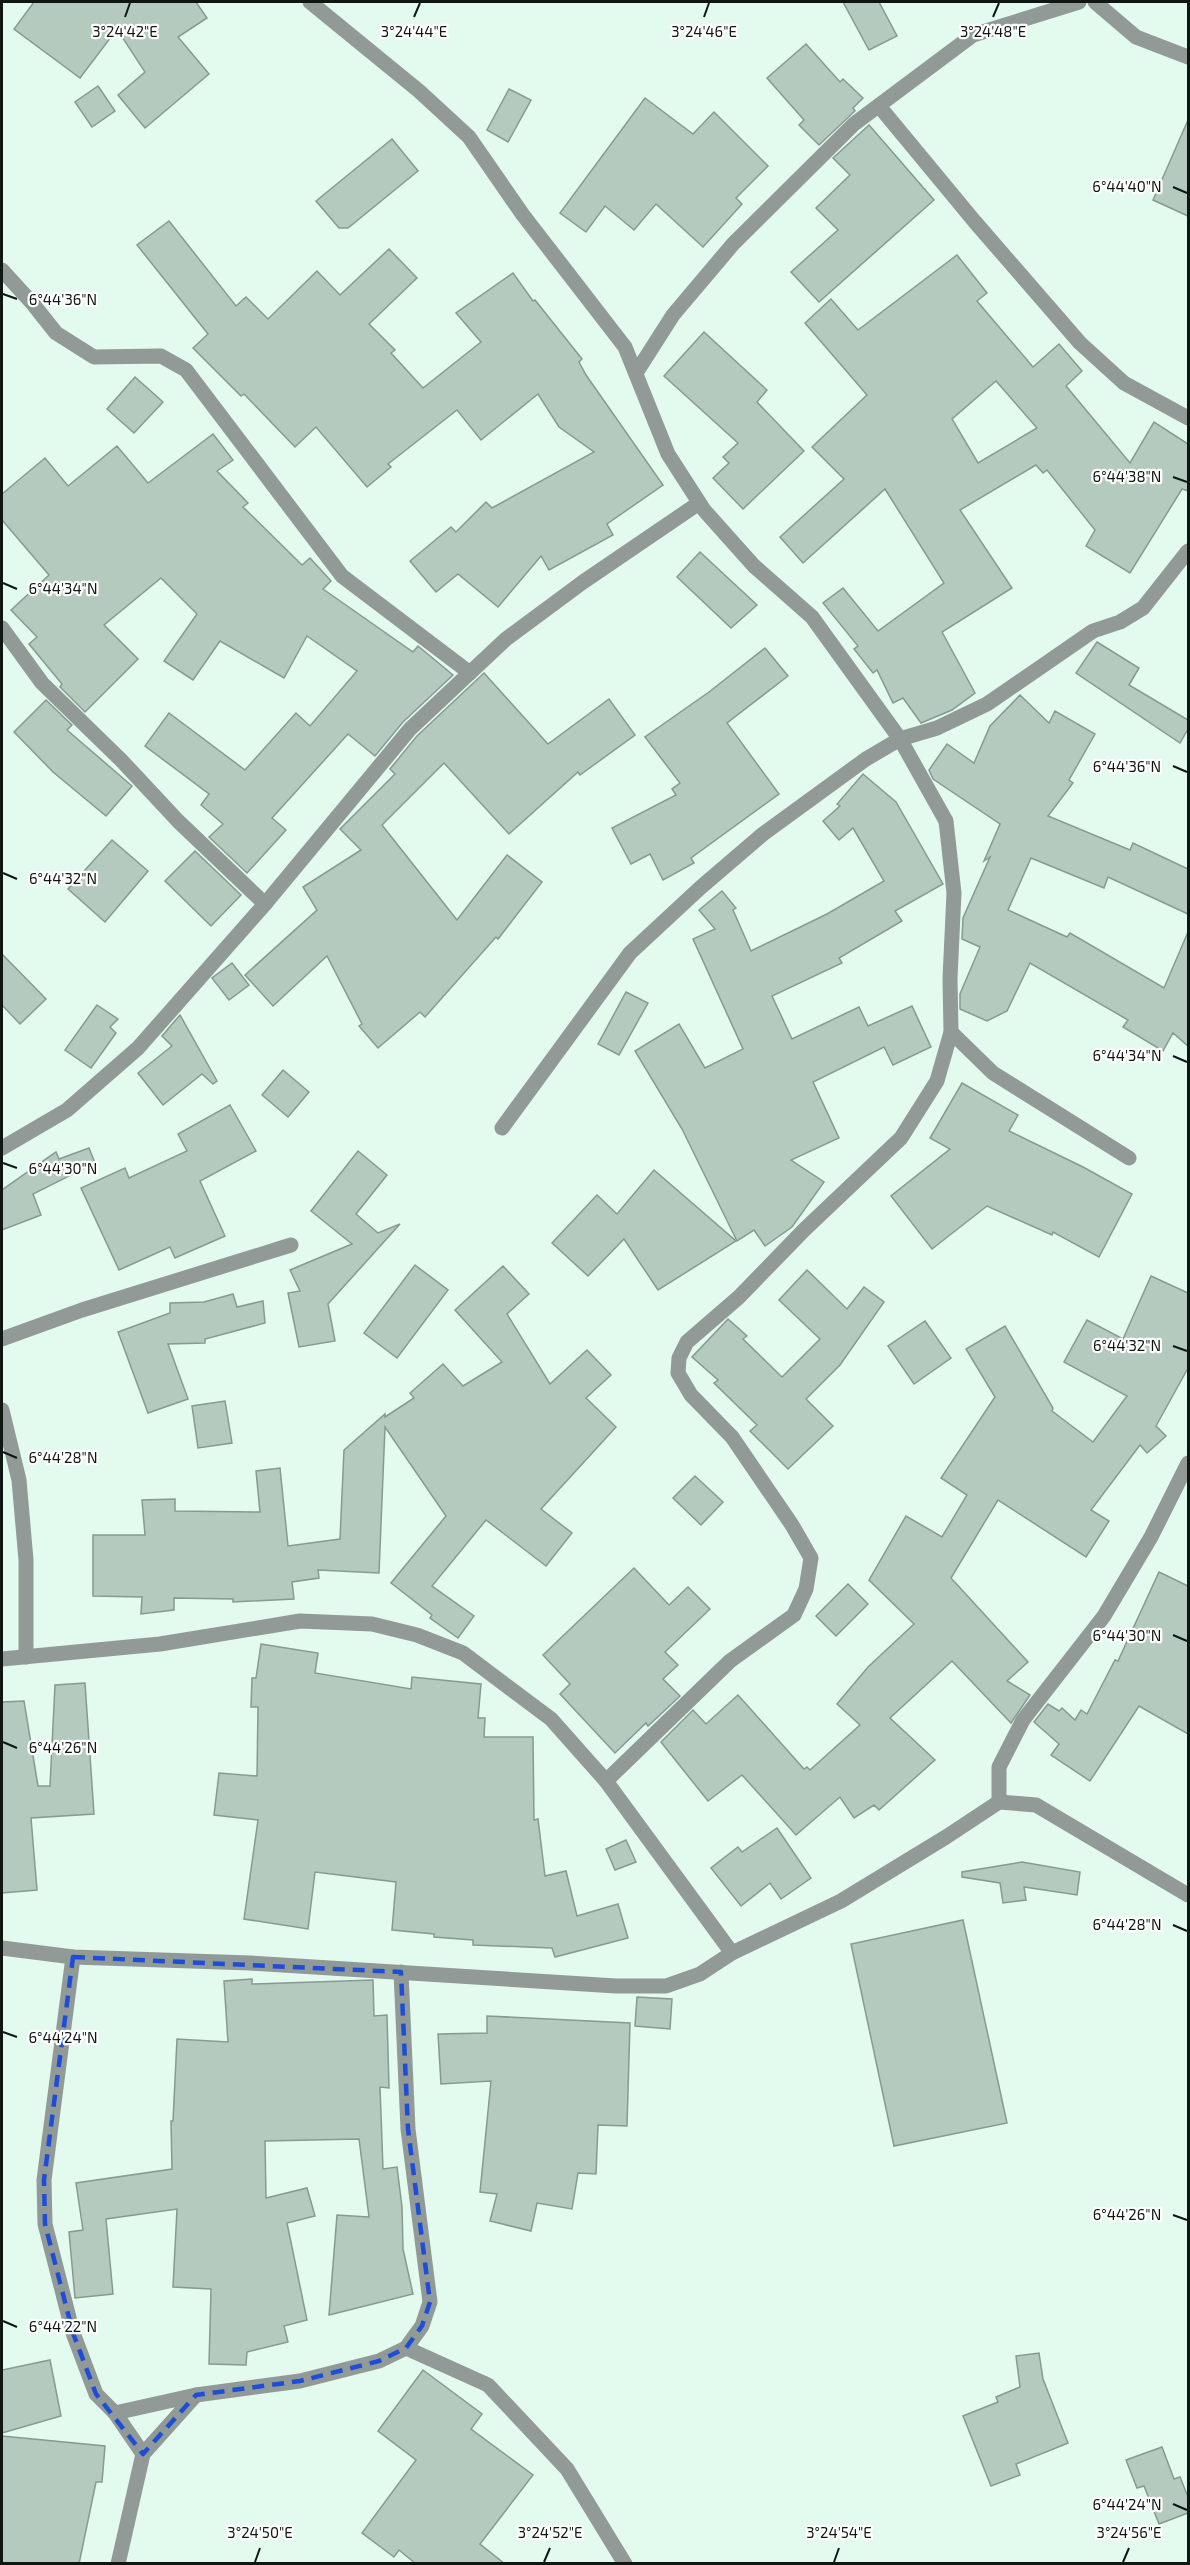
<svg xmlns="http://www.w3.org/2000/svg" width="1190" height="2565" font-family="'Exo 2',sans-serif">
	<style>
		.building { fill: #b4cabe; stroke: #869b90; stroke-width: 1.5; fill-rule: evenodd }
		.lines { fill: none; stroke-linecap: round; stroke-linejoin: round }
		.street { stroke: #919a96; stroke-width: 15 }
		.marked { fill: none; stroke: #1d4ed8; stroke-width: 4.5; stroke-dasharray: 12 8; stroke-linejoin: round }
		.ticks { fill: none; stroke: #101713; stroke-width: 2 }
		.ticks-label { font-size: 15px; text-anchor: middle; fill: #101713; stroke: #fff; stroke-width: 4.5; stroke-linejoin: round; paint-order: stroke }
	</style>
	<rect width="100%" height="100%" fill="#e3faee"/>
	<g class="building">
		<polygon points="34,2 196,2 207,18 178,37 209,74 145,128 118,95 145,72 117,29 80,78 14,29"/>
		<polygon points="843,2 879,2 897,36 869,50"/>
		<polygon points="806,44 840,82 843,79 863,98 853,108 855,111 819,145 799,125 804,120 767,78"/>
		<polygon points="98,86 115,111 92,127 75,102"/>
		<polygon points="509,89 531,100 508,142 487,130"/>
		<polygon points="645,98 693,134 714,112 768,166 736,198 742,204 703,247 656,204 634,230 605,206 586,232 560,213"/>
		<polygon points="1188,120 1188,216 1153,200"/>
		<polygon points="869,125 934,200 819,302 791,272 838,230 816,208 850,175 833,158"/>
		<polygon points="392,139 418,171 348,228 339,228 316,201"/>
		<polygon points="169,221 236,306 246,297 268,319 317,271 340,295 389,249 417,278 369,324 395,350 391,353 423,388 481,342 456,313 513,273 533,301 535,300 582,359 579,362 586,375 663,485 607,524 613,535 549,570 541,556 498,607 458,574 436,592 410,561 451,527 456,532 486,502 492,508 594,452 559,427 538,394 481,440 457,410 388,464 391,467 367,487 316,427 295,447 244,394 241,396 193,348 208,334 137,245"/>
		<path d="M957,255L987,293L977,301L1033,367L1059,344L1082,371L1066,386L1130,463L1154,422L1188,444V491L1182,489L1130,573L1086,546L1095,530L1047,470L1043,473L1036,465L960,510L1012,588L942,632L975,693L952,710L921,723L903,698L893,703L877,670L873,673L854,649L858,646L823,603L843,588L878,631L944,583L885,489L803,563L780,537L844,479L812,447L867,395L805,323L831,299L858,330ZM996,381L1037,428L978,463L952,419Z"/>
		<polygon points="704,332 767,390 757,402 804,451 743,509 713,478 729,463 723,457 738,443 664,376"/>
		<polygon points="135,377 163,402 134,433 107,409"/>
		<polygon points="213,434 233,460 217,471 248,503 243,507 302,565 310,558 331,581 323,589 413,652 418,646 453,675 403,722 375,756 348,734 272,818 286,830 247,873 209,837 223,824 201,805 209,794 145,746 169,713 245,770 296,713 310,726 357,671 307,636 284,678 220,641 193,680 164,661 197,614 161,578 104,625 138,659 85,712 60,687 62,684 29,644 37,637 11,610 49,575 2,520 2,494 45,458 68,486 117,446 148,483"/>
		<polygon points="700,552 757,605 731,628 677,577"/>
		<polygon points="1097,642 1139,668 1129,685 1188,720 1188,729 1180,743 1076,673"/>
		<polygon points="765,648 788,676 727,723 779,794 691,858 694,863 663,880 650,854 631,864 612,828 676,795 672,789 680,783 645,737 709,692"/>
		<polygon points="484,673 548,744 609,699 635,735 580,775 578,772 509,834 444,763 382,825 457,920 507,855 542,882 498,939 496,937 425,1017 420,1012 378,1048 359,1026 362,1024 327,956 273,1006 245,975 317,910 303,887 361,850 340,829 395,774 390,769 417,736"/>
		<polygon points="1020,695 1049,723 1055,711 1095,734 1069,780 1073,783 1048,816 1130,850 1133,843 1188,869 1188,914 1108,877 1104,888 1031,858 1008,910 1067,937 1070,933 1164,988 1188,932 1188,1046 1173,1033 1163,1051 1123,1027 1128,1020 1030,963 1007,1011 987,1021 960,1009 960,994 980,947 962,939 963,918 990,857 984,861 1000,824 933,779 929,770 947,744 974,763 990,726"/>
		<polygon points="46,700 72,725 67,730 132,786 106,816 53,772 14,732"/>
		<polygon points="863,774 896,802 943,884 895,911 902,921 839,958 842,963 772,996 792,1039 859,1007 868,1026 912,1006 931,1047 893,1065 884,1047 813,1082 839,1138 791,1160 824,1182 792,1227 765,1246 754,1230 737,1241 682,1129 635,1051 679,1024 705,1068 743,1049 693,939 715,929 699,910 722,891 736,908 733,910 751,951 827,914 884,881 853,828 839,840 823,821 840,806 837,804"/>
		<polygon points="112,840 148,871 105,922 68,889"/>
		<polygon points="195,851 241,895 211,926 165,881"/>
		<polygon points="2,954 46,999 20,1024 2,1005"/>
		<polygon points="232,963 249,985 229,1000 212,978"/>
		<polygon points="626,992 648,1003 619,1055 598,1044"/>
		<polygon points="97,1005 118,1019 110,1027 116,1033 91,1068 65,1050"/>
		<polygon points="180,1015 217,1081 213,1084 202,1074 163,1105 138,1073 172,1046 162,1036"/>
		<polygon points="283,1070 309,1092 288,1117 262,1095"/>
		<polygon points="962,1083 1018,1115 1009,1131 1083,1167 1132,1194 1099,1257 1053,1232 1052,1235 987,1206 932,1249 891,1196 950,1149 930,1138"/>
		<polygon points="230,1105 256,1151 200,1181 225,1236 175,1258 170,1247 119,1270 81,1188 125,1168 129,1178 187,1151 178,1134"/>
		<polygon points="89,1148 95,1163 33,1194 41,1215 2,1230 2,1190 56,1152 59,1159"/>
		<polygon points="358,1151 387,1175 356,1214 378,1233 400,1224 328,1304 335,1341 299,1347 288,1293 300,1291 290,1270 352,1244 311,1211"/>
		<polygon points="654,1170 736,1241 658,1290 624,1239 588,1276 552,1243 597,1195 617,1214"/>
		<polygon points="415,1265 448,1290 397,1358 364,1333"/>
		<polygon points="503,1266 529,1294 507,1314 550,1384 587,1350 611,1375 586,1398 616,1427 541,1509 572,1533 546,1566 486,1520 432,1586 474,1616 458,1638 430,1618 432,1615 391,1583 446,1516 385,1427 379,1573 318,1570 319,1578 292,1582 294,1599 233,1602 233,1599 174,1598 174,1610 141,1614 142,1597 93,1596 93,1535 145,1535 142,1500 175,1499 175,1511 260,1512 256,1471 280,1468 288,1546 340,1539 344,1450 385,1414 385,1417 414,1398 410,1393 443,1364 463,1386 502,1362 455,1310"/>
		<polygon points="807,1270 847,1309 864,1287 884,1302 840,1365 806,1399 833,1426 788,1469 750,1431 757,1425 714,1383 718,1380 692,1357 728,1319 747,1336 743,1339 782,1377 820,1339 779,1300"/>
		<polygon points="1151,1276 1188,1293 1188,1368 1156,1426 1166,1436 1147,1453 1140,1445 1091,1510 1109,1521 1086,1557 998,1500 951,1578 1028,1662 1007,1681 1030,1695 1011,1723 952,1661 890,1718 935,1760 879,1810 874,1805 854,1818 840,1797 796,1835 742,1775 708,1801 661,1742 693,1710 706,1724 738,1695 804,1769 807,1767 810,1770 860,1725 837,1704 868,1667 914,1624 869,1580 906,1516 942,1537 967,1495 941,1478 995,1397 966,1349 1005,1326 1053,1408 1052,1411 1093,1442 1127,1396 1064,1362 1087,1320 1123,1339"/>
		<polygon points="233,1294 237,1307 263,1301 265,1323 205,1339 205,1343 168,1344 188,1399 148,1413 118,1332 170,1313 170,1303 204,1302"/>
		<polygon points="925,1321 951,1358 914,1384 888,1346"/>
		<polygon points="225,1401 232,1443 198,1448 192,1406"/>
		<polygon points="695,1476 723,1502 701,1525 673,1498"/>
		<polygon points="634,1568 669,1605 688,1587 710,1609 665,1652 678,1665 663,1679 680,1696 648,1726 646,1723 615,1753 560,1694 570,1684 543,1655"/>
		<polygon points="1159,1572 1188,1586 1188,1734 1139,1706 1090,1781 1051,1755 1059,1744 1034,1722 1048,1704 1059,1711 1062,1708 1075,1720 1081,1710 1087,1714 1115,1660 1118,1661"/>
		<polygon points="848,1584 868,1604 836,1636 816,1616"/>
		<polygon points="261,1644 318,1653 315,1673 411,1689 412,1677 481,1684 478,1718 485,1718 484,1737 533,1737 534,1820 538,1819 545,1876 566,1871 577,1916 618,1904 628,1938 555,1957 552,1948 473,1945 473,1940 434,1937 434,1934 392,1930 396,1882 315,1872 308,1929 244,1919 258,1820 214,1815 219,1773 257,1776 258,1707 251,1707 252,1678 256,1678"/>
		<polygon points="85,1683 94,1814 31,1818 37,1890 2,1893 2,1702 24,1701 38,1786 50,1786 55,1685"/>
		<polygon points="777,1828 811,1878 781,1899 770,1883 741,1906 711,1868 738,1847 742,1852"/>
		<polygon points="626,1840 636,1862 615,1870 606,1849"/>
		<polygon points="1022,1862 1080,1872 1077,1895 1024,1887 1026,1900 1003,1903 1000,1883 962,1877 962,1872"/>
		<polygon points="963,1920 1007,2123 894,2146 851,1944"/>
		<polygon points="252,1979 252,1984 373,1980 374,2016 387,2015 389,2088 380,2087 383,2169 397,2167 402,2207 403,2249 413,2294 329,2315 337,2215 369,2217 359,2139 265,2141 266,2198 307,2188 315,2216 287,2223 307,2320 284,2326 288,2342 247,2352 246,2365 209,2364 211,2289 173,2287 177,2209 106,2219 113,2294 75,2298 69,2232 83,2230 76,2183 172,2169 171,2121 173,2121 177,2039 228,2042 224,1981"/>
		<polygon points="637,1997 672,1999 670,2029 635,2026"/>
		<polygon points="487,2016 630,2023 627,2126 598,2125 596,2174 578,2173 572,2209 537,2203 531,2231 490,2221 497,2194 480,2192 491,2081 441,2084 438,2034 487,2033"/>
		<polygon points="1039,2353 1043,2379 1068,2443 1016,2464 1020,2475 991,2486 963,2416 998,2402 996,2397 1020,2387 1016,2356"/>
		<polygon points="50,2360 61,2416 2,2433 2,2370"/>
		<polygon points="423,2370 482,2414 471,2429 533,2475 480,2544 505,2564 416,2564 399,2550 394,2557 362,2533 416,2460 378,2431"/>
		<polygon points="2,2436 105,2446 102,2482 96,2482 79,2564 2,2564"/>
		<polygon points="1162,2447 1174,2479 1180,2477 1188,2497 1188,2513 1159,2524 1144,2486 1137,2488 1126,2460"/>
	</g>
	<g class="lines">
		<g class="street">
			<polyline points="310,2 419,91 469,137 523,215 625,347 668,454 704,510 754,566 812,617 900,739 946,821 954,893 950,978 951,1032 937,1081 901,1138 804,1230 739,1297 687,1342 679,1358 678,1373 691,1395 732,1437 792,1525 811,1558 806,1589 794,1615 730,1661 606,1781"/>
			<polyline points="1095,2 1136,37 1188,57"/>
			<polyline points="879,106 975,222 1080,343 1124,383 1188,418"/>
			<polyline points="2,270 33,304 56,333 94,357 161,356 186,370 342,576 470,673"/>
			<polyline points="636,373 673,315 733,244 854,124 973,35 1079,2"/>
			<polyline points="2,628 42,683 121,760 178,821 265,904"/>
			<polyline points="951,1032 993,1073 1129,1158"/>
			<polyline points="502,1128 630,953 700,888 763,834 866,759 900,739 937,728 987,704 1093,631 1120,622 1143,608 1188,551"/>
			<polyline points="2,1148 67,1110 138,1048 265,904 410,729 506,639 583,582 699,503"/>
			<polyline points="2,1339 82,1310 291,1245"/>
			<polyline points="2,1410 19,1480 26,1560 26,1657"/>
			<polyline points="2,1659 160,1644 300,1621 372,1624 417,1635 463,1653 551,1719 606,1781 732,1953"/>
			<polyline points="999,1802 999,1767 1023,1720 1104,1616 1151,1537 1188,1463"/>
			<polyline points="2,1948 73,1957 250,1963 616,1986 666,1986 700,1974 732,1953 841,1901 946,1837 999,1802 1036,1805 1188,1895"/>
			<polyline points="73,1957 44,2180 45,2224 73,2333 96,2394 115,2413 143,2454"/>
			<polyline points="406,2348 488,2385 567,2469 625,2564"/>
			<polyline points="115,2413 196,2395 300,2381 379,2361 406,2348 422,2326 430,2302 408,2129 401,1972"/>
			<polyline points="118,2564 143,2454 196,2395"/>
		</g>
	</g>
	<path class="marked" d="M73,1957L401,1972L408,2129L430,2302L422,2326L406,2348L379,2361L300,2381L196,2395L143,2454L96,2394L73,2333L45,2224L44,2180Z"/>
	<path class="ticks" d="M125,17L130,3M414,17L420,3M704,17L709,3M993,17L999,3M1173,187L1187,193M3,294L17,299M1173,477L1187,482M3,583L17,589M1173,766L1187,772M3,873L17,879M1173,1056L1187,1062M3,1163L17,1168M1173,1346L1187,1351M3,1452L17,1458M1173,1635L1187,1641M3,1742L17,1748M1173,1925L1187,1931M3,2032L17,2037M1173,2215L1187,2220M3,2321L17,2327M1173,2504L1187,2510M255,2562L260,2548M544,2562L550,2548M834,2562L839,2548M1123,2562L1129,2548"/>
	<g class="ticks-label">
		<text x="704" y="37">3°24'46"E</text>
		<text x="125" y="37">3°24'42"E</text>
		<text x="414" y="37">3°24'44"E</text>
		<text x="993" y="37">3°24'48"E</text>
		<text x="1127" y="192">6°44'40"N</text>
		<text x="63" y="305">6°44'36"N</text>
		<text x="1127" y="482">6°44'38"N</text>
		<text x="63" y="594">6°44'34"N</text>
		<text x="1127" y="772">6°44'36"N</text>
		<text x="63" y="884">6°44'32"N</text>
		<text x="1127" y="1061">6°44'34"N</text>
		<text x="63" y="1174">6°44'30"N</text>
		<text x="1127" y="1351">6°44'32"N</text>
		<text x="63" y="1463">6°44'28"N</text>
		<text x="1127" y="1641">6°44'30"N</text>
		<text x="63" y="1753">6°44'26"N</text>
		<text x="1127" y="1930">6°44'28"N</text>
		<text x="63" y="2043">6°44'24"N</text>
		<text x="1127" y="2220">6°44'26"N</text>
		<text x="63" y="2332">6°44'22"N</text>
		<text x="1127" y="2510">6°44'24"N</text>
		<text x="260" y="2538">3°24'50"E</text>
		<text x="550" y="2538">3°24'52"E</text>
		<text x="839" y="2538">3°24'54"E</text>
		<text x="1129" y="2538">3°24'56"E</text>
	</g>
	<rect width="1190" height="2565" fill="none" stroke="#101713" stroke-width="6"/>
</svg>
